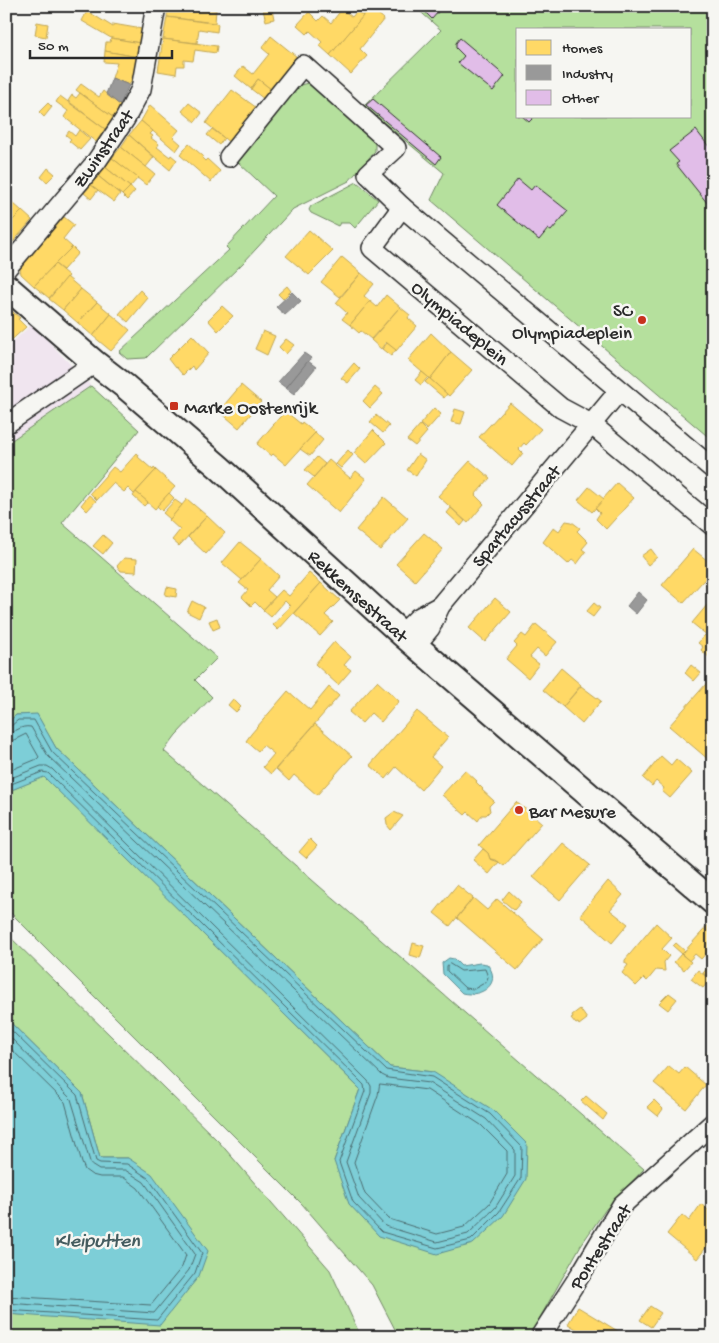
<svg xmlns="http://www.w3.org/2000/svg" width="719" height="1343" font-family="'Gochi Hand',sans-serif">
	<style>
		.built { fill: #f0e5ef }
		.green { fill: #b5e09d; stroke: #708664; fill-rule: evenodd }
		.water { fill: #7dced7; stroke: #5c8d92 }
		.homes { fill: #ffd966; stroke: #bfa554 }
		.industry { fill: #999; stroke: #787878 }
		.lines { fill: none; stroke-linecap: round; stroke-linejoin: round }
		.shore { stroke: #4c6c70; stroke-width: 1 }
		.building { fill: #e1bde8; stroke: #2b2b2b }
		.minor-casing { stroke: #2b2b2b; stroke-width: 22 }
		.tertiary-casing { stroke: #2b2b2b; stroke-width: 28 }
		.minor { stroke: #f6f6f2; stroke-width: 19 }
		.tertiary { stroke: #f6f6f2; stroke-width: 24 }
		.poi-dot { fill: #c8321e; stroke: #f6f6f2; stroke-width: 2 }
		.labels { text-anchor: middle; stroke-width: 5; stroke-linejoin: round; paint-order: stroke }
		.street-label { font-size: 19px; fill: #2b2b2b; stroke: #f6f6f2 }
		.poi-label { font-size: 19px; fill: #2b2b2b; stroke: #f6f6f2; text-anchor: start }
		.water-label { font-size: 20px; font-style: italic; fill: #445c5f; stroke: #f6f6f2 }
	</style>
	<rect width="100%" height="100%" fill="#f6f6f2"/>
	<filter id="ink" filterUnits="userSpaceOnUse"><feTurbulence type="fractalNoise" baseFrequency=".02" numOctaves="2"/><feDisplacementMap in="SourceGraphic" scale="10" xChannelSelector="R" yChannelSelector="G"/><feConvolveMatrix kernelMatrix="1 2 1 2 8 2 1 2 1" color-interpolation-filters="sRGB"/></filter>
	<g filter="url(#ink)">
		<polygon class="built" points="32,324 91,386 6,444 6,348"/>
		<g class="green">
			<path d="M414,6H713V441L431,200L444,173L364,106L441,30ZM518,29H690V116H518Z"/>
			<polygon points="312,82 375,141 375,151 349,181 293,209 244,262 146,358 127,359 119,352 229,250 226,247 274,196 238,162 253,145 296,86"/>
			<polygon points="357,182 378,200 355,228 350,223 340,223 338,226 311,213 309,210 311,206"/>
			<polygon points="91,386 139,430 62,523 217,658 195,680 212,697 176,735 164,751 644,1169 606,1209 581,1245 529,1337 399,1337 372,1285 302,1204 6,908 6,790 9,791 44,776 360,1089 334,1161 433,1072 390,1067 56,748 37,715 16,715 6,724 6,444"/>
			<polygon points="6,933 219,1142 330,1270 361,1337 6,1337 6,1314 24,1315 128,1158 100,1158 82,1093 6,1018"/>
		</g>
		<g class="water">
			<polygon points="37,714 56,748 390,1067 433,1072 493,1110 527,1144 526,1179 503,1216 473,1244 437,1254 379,1236 349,1204 334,1161 360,1089 44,777 9,791 6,790 6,724 16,715"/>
			<path d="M449,958L454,959L461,966L480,963L487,964C503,983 482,998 462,993L443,974L442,963Z"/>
			<polygon points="6,1018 82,1093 100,1158 128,1158 152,1174 208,1251 199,1276 160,1325 6,1314"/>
		</g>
		<g class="homes">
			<polygon points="168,6 192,6 216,10 215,23 167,17"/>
			<polygon points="192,6 217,6 216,10"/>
			<polygon points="370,7 384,19 360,49 367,56 351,74 330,55"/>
			<polygon points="272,9 274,19 266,21 263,10"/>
			<polygon points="342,9 352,17 357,11 363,16 330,55 319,45 322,42 310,31 307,34 297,25 309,12 318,21 323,16 331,23"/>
			<polygon points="87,11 113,27 113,24 142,29 140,43 111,38 82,21"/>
			<polygon points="167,17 218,24 217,32 199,29 197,43 163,39"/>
			<polygon points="37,22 48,24 46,37 35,35"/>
			<polygon points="271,36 297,57 272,90 258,79 251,89 235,76 243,66 253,74 269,54 262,48"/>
			<polygon points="111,38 140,43 138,57 105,51 106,42 110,42"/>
			<polygon points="163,39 217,46 216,53 195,50 193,61 184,60 184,66 177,66 176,74 158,71"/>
			<polygon points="105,51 138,57 136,71 129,85 112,78 117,63 104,62"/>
			<polygon points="258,79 272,90 264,99 251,89"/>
			<polygon points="81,84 99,97 103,91 120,105 114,118 76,90"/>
			<polygon points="232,90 257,108 230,143 206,123"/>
			<polygon points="80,93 114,118 105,129 68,101 72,95 76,98"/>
			<polygon points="60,96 105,129 96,142 64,117 68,111 56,102"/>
			<polygon points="48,103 52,107 44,117 39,112"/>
			<polygon points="189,103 202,113 195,122 182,111"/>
			<polygon points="150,105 179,130 173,137 181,144 176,151 141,121"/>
			<polygon points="141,121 153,131 150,134 153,136 151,138 159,144 157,147 170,157 171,155 177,160 170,170 129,135"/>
			<polygon points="212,129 224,138 219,145 207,135"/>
			<polygon points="79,130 90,139 80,150 69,141 71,139 66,135 69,131 75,136"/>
			<polygon points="129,135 154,157 146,167 121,147"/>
			<polygon points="189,144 203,156 202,158 205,161 207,159 220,171 211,182 180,155"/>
			<polygon points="121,147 155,174 146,185 112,158"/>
			<polygon points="112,158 138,178 130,187 105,167"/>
			<polygon points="6,159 11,164 6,170"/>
			<polygon points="105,167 130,187 122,195 98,176"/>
			<polygon points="48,168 55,174 47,182 41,177"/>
			<polygon points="98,176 120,194 114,202 91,185"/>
			<polygon points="91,185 98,190 91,199 84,193"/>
			<polygon points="130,187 135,191 127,200 122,195"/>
			<polygon points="6,197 13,203 6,212"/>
			<polygon points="13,203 22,211 6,227 6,212"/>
			<polygon points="22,211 32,220 6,250 6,227"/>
			<polygon points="64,217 74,225 63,239 72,247 34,286 21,274 20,269"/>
			<polygon points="309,230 333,251 309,275 286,256"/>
			<polygon points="72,247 78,253 63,270 55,264"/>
			<polygon points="342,257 361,273 340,297 321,282"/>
			<polygon points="55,264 69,276 49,298 34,286"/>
			<polygon points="361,273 374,284 364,296 370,301 350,325 342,319 347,313 336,303"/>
			<polygon points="67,277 81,289 63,310 49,299"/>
			<polygon points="287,286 291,291 283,299 278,294"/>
			<polygon points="81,289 97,302 78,323 63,310"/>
			<polygon points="140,290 148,298 128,322 119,314"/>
			<polygon points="386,295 400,307 371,339 361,331 359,333 350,325 370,301 377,307"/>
			<polygon points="97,302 111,314 93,336 78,323"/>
			<polygon points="6,306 20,318 18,319 26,327 6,345"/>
			<polygon points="222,306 233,316 218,331 208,320"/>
			<polygon points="400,307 410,315 408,318 417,326 396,351 386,342 381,349 371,340"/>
			<polygon points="111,314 130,330 111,351 93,336"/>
			<polygon points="263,331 275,336 267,355 255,349"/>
			<polygon points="431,333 451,352 430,379 408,360"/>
			<polygon points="192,335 209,353 194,370 192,366 183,375 176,367 175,368 168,359"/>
			<polygon points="286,339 294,345 286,354 279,347"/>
			<polygon points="387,343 396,350 391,356 382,349"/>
			<polygon points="451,352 472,370 449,396 430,379"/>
			<polygon points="354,363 360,369 348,383 341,378"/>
			<polygon points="422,372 428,377 421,385 415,380"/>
			<polygon points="429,378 447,394 444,398 425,382"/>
			<polygon points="241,385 261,402 239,428 219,411"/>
			<polygon points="375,387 383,394 370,408 363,401"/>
			<polygon points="510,403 541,429 526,445 524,443 519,449 523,453 512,466 479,437"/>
			<polygon points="434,408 441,414 427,430 420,424"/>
			<polygon points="455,409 465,412 461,424 451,422"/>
			<polygon points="285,411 301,424 302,422 315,433 286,465 273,454 271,456 257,444"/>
			<polygon points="376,415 389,426 383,433 370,422"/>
			<polygon points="420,425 427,432 415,446 407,440"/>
			<polygon points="373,430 386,443 366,464 354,453"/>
			<polygon points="315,433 323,440 310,456 300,449"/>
			<polygon points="348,450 353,455 341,468 336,464"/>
			<polygon points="137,453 139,455 138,457 153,470 154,468 156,470 134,494 128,488 124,492 113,483 97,500 90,493 113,467 120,472"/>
			<polygon points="418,454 426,460 416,476 407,470"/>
			<polygon points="317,457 325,464 314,477 305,470"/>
			<polygon points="329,460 350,478 356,471 366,479 339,513 307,485"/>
			<polygon points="470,461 490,478 475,495 484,504 468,523 438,496"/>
			<polygon points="156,470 175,487 155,509 136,492"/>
			<polygon points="617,483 634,498 606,529 596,519 600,513 595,508"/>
			<polygon points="589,487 604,499 592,512 578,500"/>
			<polygon points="136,492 148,502 144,506 133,496"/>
			<polygon points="169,493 174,498 162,511 157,506"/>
			<polygon points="89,495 96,501 87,511 81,505"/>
			<polygon points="384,497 408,518 380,550 356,530"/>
			<polygon points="187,499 207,516 179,546 172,540 180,530 169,520"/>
			<polygon points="175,500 182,505 170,519 163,513"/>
			<polygon points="451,508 465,521 461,526 447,513"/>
			<polygon points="207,516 225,533 206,554 188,537"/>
			<polygon points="566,521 572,522 580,528 577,531 588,542 582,549 586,552 577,564 572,560 568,564 543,542 554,527 559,531"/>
			<polygon points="424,533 443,549 415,581 396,564"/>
			<polygon points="103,535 112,543 103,554 93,546"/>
			<polygon points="240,542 261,559 242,580 222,563"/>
			<polygon points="651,549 657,557 648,565 641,556"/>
			<polygon points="693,549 713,565 713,570 683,603 662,585"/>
			<polygon points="124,558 137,559 136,572 121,571 117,566"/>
			<polygon points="261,559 279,576 267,590 275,597 263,610 255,602 251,606 242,597 248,590 239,583"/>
			<polygon points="309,573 321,583 278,630 273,625 290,606 285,601 271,617 263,610 282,590 289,596"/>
			<polygon points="321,583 340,600 325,615 333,622 320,636 294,613"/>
			<polygon points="167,587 177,589 176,597 165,595"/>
			<polygon points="495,598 511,612 485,642 469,628"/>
			<polygon points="713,598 713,631 708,636 692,623"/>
			<polygon points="192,601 204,607 199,618 187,612"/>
			<polygon points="594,603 600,608 593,617 586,612"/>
			<polygon points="217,618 220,627 213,630 209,621"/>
			<polygon points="536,624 557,642 545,656 537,649 530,657 539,664 528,678 506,659 517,646 514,643 522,634 526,637"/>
			<polygon points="705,635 708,637 713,636 712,660 701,650 703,647 698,643"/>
			<polygon points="334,642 351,657 344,665 351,670 338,685 315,664"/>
			<polygon points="691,665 701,673 694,681 685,673"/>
			<polygon points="561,668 581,685 563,707 543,690"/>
			<polygon points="713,676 713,755 709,760 669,726"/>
			<polygon points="377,681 399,701 381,722 371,713 362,723 349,712"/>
			<polygon points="581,686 601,701 582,724 563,707"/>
			<polygon points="329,687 339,696 271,774 263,767 274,754 263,745 258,751 246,741 251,734 288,691 310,710"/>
			<polygon points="233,699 241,707 236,712 228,705"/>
			<polygon points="417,711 448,737 431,757 441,766 421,790 396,767 386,779 370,765"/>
			<polygon points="315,724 352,756 317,795 294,775 289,781 276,769"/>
			<polygon points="661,756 671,765 676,759 692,773 670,798 662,791 664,788 656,781 652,786 643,778"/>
			<polygon points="465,770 477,781 476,782 483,789 482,790 494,801 489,806 490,811 486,815 482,815 478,821 468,812 465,815 442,795"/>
			<polygon points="516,802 525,809 532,811 534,816 542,823 504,866 496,860 490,859 488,853 479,845"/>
			<polygon points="394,812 403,816 391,830 387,825 386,818"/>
			<polygon points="310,839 317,846 306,858 299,852"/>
			<polygon points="563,843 590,865 560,900 533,877"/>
			<polygon points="483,849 488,853 490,859 499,862 489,874 473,860"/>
			<polygon points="608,881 623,895 610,910 628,924 612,943 580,915"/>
			<polygon points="457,885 473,898 450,926 434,913"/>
			<polygon points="509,891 521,902 514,910 502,900"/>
			<polygon points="473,898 487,910 497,899 543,939 517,970 457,918"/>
			<polygon points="711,922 713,924 713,946 701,959 695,954 689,961 682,954"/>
			<polygon points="656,923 672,938 662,949 669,956 664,962 665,971 656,970 647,981 644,978 636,986 622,973 628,965 625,963 625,960"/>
			<polygon points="413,943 424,946 420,958 410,955"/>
			<polygon points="676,943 685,951 682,954 673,946"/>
			<polygon points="713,946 713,957 707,952"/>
			<polygon points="681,954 691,962 684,970 674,962"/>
			<polygon points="713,962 713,975 710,979 703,973"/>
			<polygon points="698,970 710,980 703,988 691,979"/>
			<polygon points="669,993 677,999 668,1010 659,1003"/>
			<polygon points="580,1009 587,1019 579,1025 578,1023 576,1024 571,1018 573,1017 572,1015"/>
			<polygon points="713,1046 713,1060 706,1054"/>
			<polygon points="669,1066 679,1074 685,1067 706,1085 686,1109 654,1083"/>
			<polygon points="586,1096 607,1114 603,1120 581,1101"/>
			<polygon points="654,1100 663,1109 658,1116 647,1107"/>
			<polygon points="701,1204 713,1214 713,1239 697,1259 667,1234 682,1215 689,1221"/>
			<polygon points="650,1306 661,1313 651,1327 640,1320"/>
			<polygon points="578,1307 621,1333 619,1337 600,1337 595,1334 593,1337 589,1337 568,1324"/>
		</g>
		<g class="industry">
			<polygon points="112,78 129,85 120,105 106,94"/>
			<polygon points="292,292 301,301 285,315 276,307"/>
			<polygon points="304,353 311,358 286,388 278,382"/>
			<polygon points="308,361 316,367 294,394 286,388"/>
			<polygon points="638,592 647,600 636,614 627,606"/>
		</g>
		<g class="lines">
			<g class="shore">
				<polyline points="6,727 11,726 18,720 34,720 52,752 386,1070 432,1077 490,1114 522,1147 521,1178 499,1212 471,1240 437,1248 382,1232 353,1202 339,1162 365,1091 364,1085 48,773 42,772 6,786"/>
				<path d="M6,733C17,733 19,725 31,727L48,756L382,1075L388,1078L429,1083L486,1119L515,1150V1176L495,1208L468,1234L437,1242L385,1226L359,1198L346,1162L371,1093V1086L368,1081L52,769L47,766H41L6,780"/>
				<polyline points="6,741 14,740 26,734 39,757 37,759 6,772"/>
				<polygon points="450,964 461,971 485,969 488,977 486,982 474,989 465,988 447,971 447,966"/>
				<polyline points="6,1025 77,1095 96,1161 100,1163 127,1164 148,1178 202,1253 195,1273 157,1320 6,1310"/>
				<polyline points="6,1033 71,1099 91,1165 99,1170 125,1170 144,1182 195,1254 189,1270 154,1313 6,1303"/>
				<polyline points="6,1044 65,1102 82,1163 85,1170 92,1175 100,1177 123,1177 138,1188 186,1255 182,1267 151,1305 6,1296"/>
				<polygon points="380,1084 427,1090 481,1125 507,1151 507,1174 489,1204 464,1227 437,1234 389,1219 365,1194 354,1162 378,1095"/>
			</g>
		</g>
		<g class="building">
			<polygon points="423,6 431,6 438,12 432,19 421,8"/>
			<polygon points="460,38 505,76 493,91 458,63 464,56 456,48 456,43"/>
			<polygon points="373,99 441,157 436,164 366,105"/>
			<polygon points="522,116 535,116 529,122"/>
			<polygon points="696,130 713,152 713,200 708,204 676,164 679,162 669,151"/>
			<polygon points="518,179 531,190 535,185 568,211 551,231 548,229 539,240 497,205"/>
		</g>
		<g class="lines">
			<g class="minor-casing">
				<g id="minor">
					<polyline points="229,157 303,65 396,148 368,174 402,207 713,469"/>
					<polyline points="402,207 372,248 561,408 591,424 713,526"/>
					<polyline points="6,269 96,162 125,119 141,89 156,6"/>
					<polyline points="6,424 95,363"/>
					<polyline points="402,634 418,618 440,606"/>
					<polyline points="416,645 430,628 440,606 619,391"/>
					<polyline points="540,1337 582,1272 622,1205 713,1123"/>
				</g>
			</g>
			<g class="tertiary-casing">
				<g id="tertiary">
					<path id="s1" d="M6,286L95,363L126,387L220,468L402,634L713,902"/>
				</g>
			</g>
			<use href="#minor" class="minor"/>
			<use href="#tertiary" class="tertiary"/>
		</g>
	</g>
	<g class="poi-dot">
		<circle cx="642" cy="320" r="5"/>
		<rect x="169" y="401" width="10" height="10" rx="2.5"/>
		<circle cx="519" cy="810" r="5"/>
	</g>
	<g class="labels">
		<g class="street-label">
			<text transform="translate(102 148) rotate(-55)" y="7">Zwinstraat</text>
			<text transform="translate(461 322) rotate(40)" y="7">Olympiadeplein</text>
			<text transform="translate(515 515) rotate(-50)" y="7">Spartacusstraat</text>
			<text dy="7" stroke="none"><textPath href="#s1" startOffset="469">Rekkemsestraat</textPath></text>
			<text transform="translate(599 1246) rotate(-57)" y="7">Pontestraat</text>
		</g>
		<g class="poi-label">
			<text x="632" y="316" text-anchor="end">SC<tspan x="632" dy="22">Olympiadeplein</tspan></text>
			<text x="184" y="413">Marke Oostenrijk</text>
			<text x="529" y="817">Bar Mesure</text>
		</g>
		<g class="water-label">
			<text x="97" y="1246">Kleiputten</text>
		</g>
	</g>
	<rect width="719" height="1343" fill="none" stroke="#f6f6f2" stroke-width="25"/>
	<rect x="12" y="12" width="694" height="1318" fill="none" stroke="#2b2b2b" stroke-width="2" filter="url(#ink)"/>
	<rect x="516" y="28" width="175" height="90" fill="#f6f6f2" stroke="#a5a5a2"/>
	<rect x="526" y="40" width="25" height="15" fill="#ffd966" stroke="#a5a5a2"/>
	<text x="562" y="52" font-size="15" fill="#2b2b2b">Homes</text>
	<rect x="526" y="65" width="25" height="15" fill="#999999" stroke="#a5a5a2"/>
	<text x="562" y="78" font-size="15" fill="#2b2b2b">Industry</text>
	<rect x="526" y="90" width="25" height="15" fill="#e1bde8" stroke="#a5a5a2"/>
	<text x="562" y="102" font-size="15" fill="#2b2b2b">Other</text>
	<path d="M30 50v8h142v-8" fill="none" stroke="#2b2b2b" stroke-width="2.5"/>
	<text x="38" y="50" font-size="15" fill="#2b2b2b" stroke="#f6f6f2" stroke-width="4" paint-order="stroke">50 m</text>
</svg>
